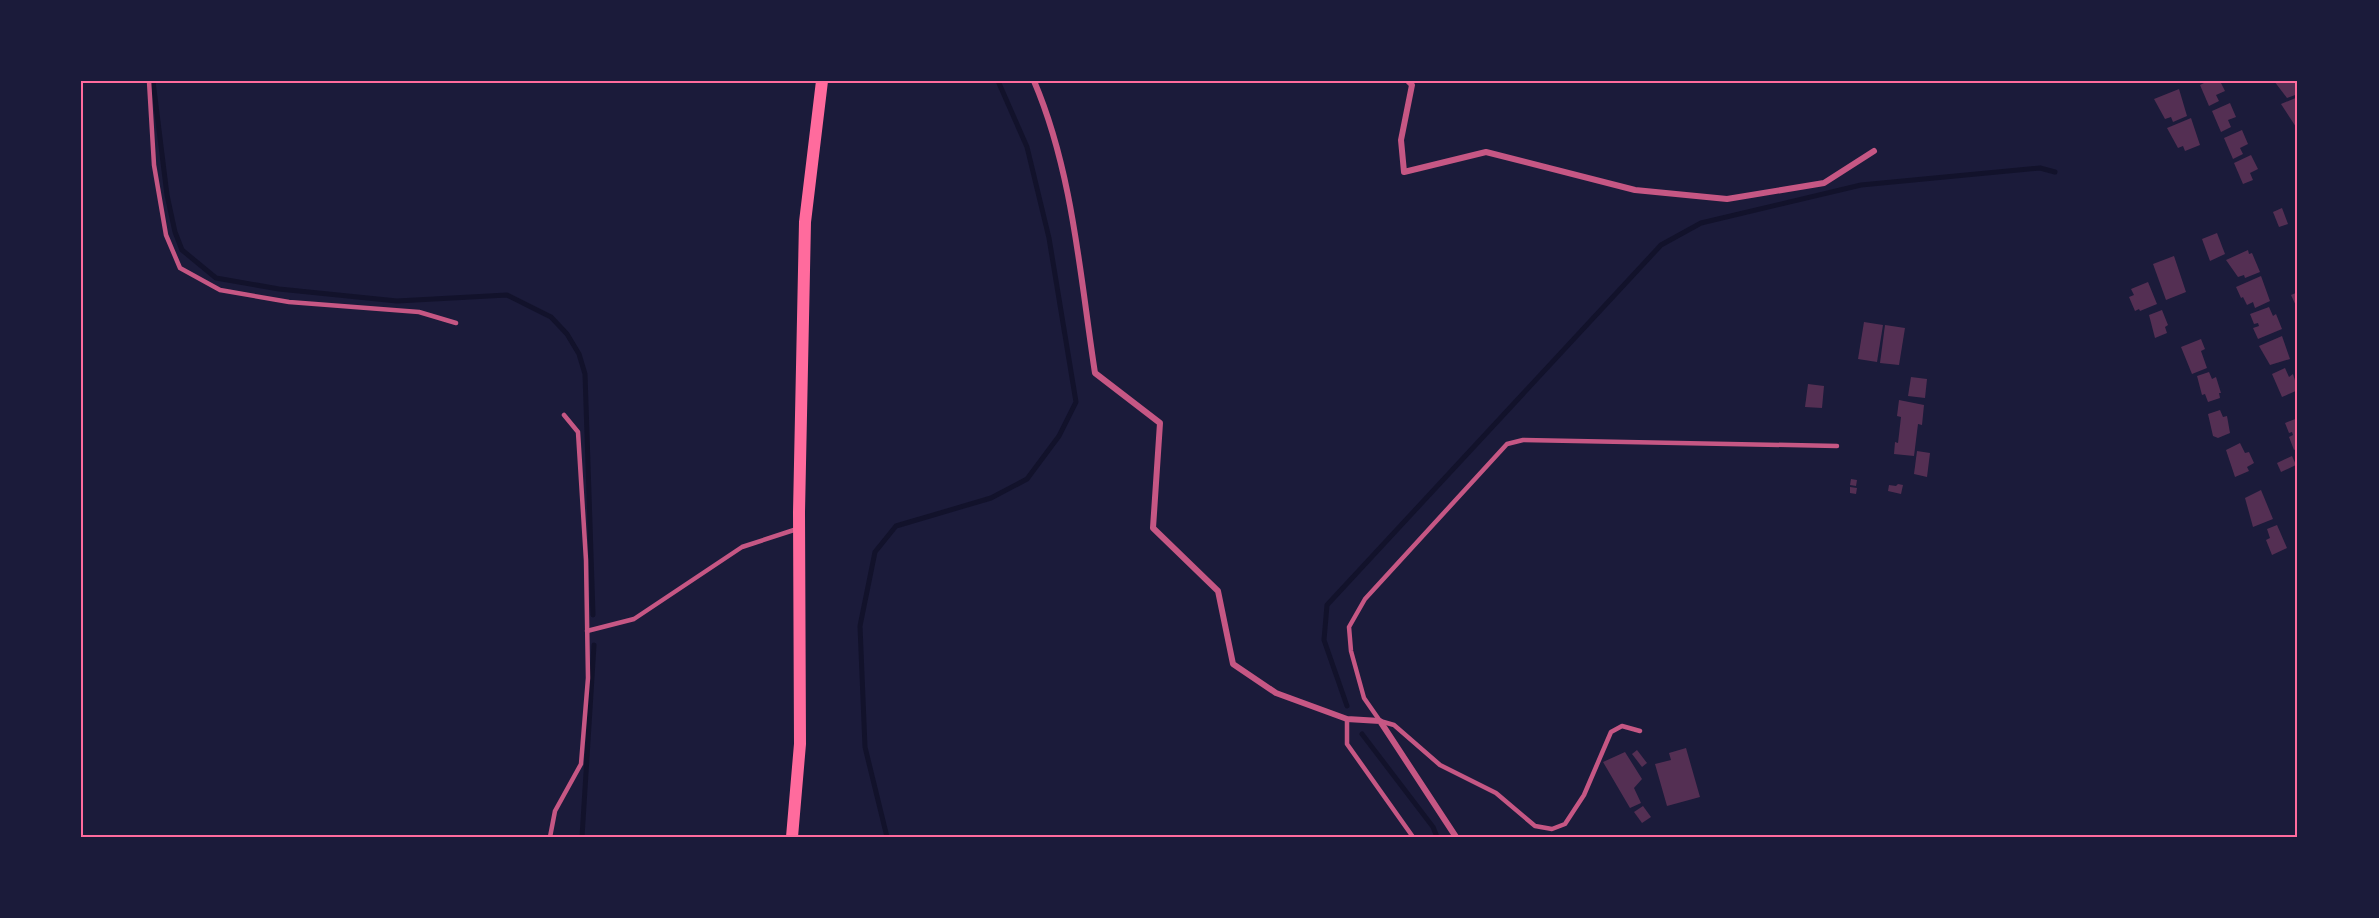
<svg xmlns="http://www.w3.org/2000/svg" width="2379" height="918" font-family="Roboto,sans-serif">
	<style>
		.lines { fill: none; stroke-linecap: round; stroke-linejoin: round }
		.stream { stroke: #12122b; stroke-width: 5 }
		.building { fill: #542f53 }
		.service { stroke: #c65784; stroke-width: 4.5 }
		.minor { stroke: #c65784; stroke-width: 6 }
		.secondary { stroke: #ff6b9d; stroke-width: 12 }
		.neatline { fill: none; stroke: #ff6b9d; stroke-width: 2 }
	</style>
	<rect width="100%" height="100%" fill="#1b1b3a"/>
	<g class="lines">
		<g class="stream">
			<polyline points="153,81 167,195 175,232 182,250 216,278 279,289 397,301 507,295 551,317 567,334 579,354 585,374 593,615"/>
			<polyline points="1347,706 1324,640 1327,605 1661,245 1701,223 1861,185 2040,168 2055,172"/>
			<polyline points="1362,734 1433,827 1437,837"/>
			<polyline points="582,837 594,645"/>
			<polyline points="887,837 865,747 860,626 875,552 896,526 991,498 1027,479 1059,436 1076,402 1049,238 1027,147 998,81"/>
		</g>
	</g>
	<g class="building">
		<polygon points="2208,81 2220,81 2225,91 2216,95 2219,101 2209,106 2200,85"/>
		<polygon points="2274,81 2297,81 2298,94 2287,98"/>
		<polygon points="2179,89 2187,116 2173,122 2171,117 2165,119 2154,99"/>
		<polygon points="2298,97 2298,126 2296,127 2281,104"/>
		<polygon points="2230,103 2236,117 2228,120 2231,127 2221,132 2212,111"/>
		<polygon points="2191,118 2200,145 2185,151 2183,146 2178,148 2167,128"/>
		<polygon points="2242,130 2248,144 2240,148 2243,154 2233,159 2224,138"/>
		<polygon points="2251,155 2258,169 2250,173 2253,180 2243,184 2234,163"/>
		<polygon points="2282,208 2288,224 2279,227 2273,212"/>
		<polygon points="2217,233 2225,254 2210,261 2202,239"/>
		<polygon points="2248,250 2249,254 2252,253 2260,272 2245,278 2244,275 2238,277 2226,260"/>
		<polygon points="2174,256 2186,292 2166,300 2153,264"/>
		<polygon points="2261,276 2270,301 2255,308 2253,302 2247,305 2243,297 2241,298 2236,287"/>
		<polygon points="2148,282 2157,304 2140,311 2139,309 2135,311 2129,297 2134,295 2131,289"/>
		<polygon points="2298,292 2298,310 2291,295"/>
		<polygon points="2269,307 2273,316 2276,314 2282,329 2258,339 2253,328 2259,326 2258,323 2254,324 2250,314"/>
		<polygon points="2162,310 2168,325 2165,327 2167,333 2155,338 2149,315"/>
		<polygon points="1864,322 1883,325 1877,362 1858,359"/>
		<polygon points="1885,325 1905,328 1899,365 1880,363"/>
		<polygon points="2282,336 2290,359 2270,365 2259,346"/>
		<polygon points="2201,339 2205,349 2201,351 2207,368 2192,374 2181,347"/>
		<polygon points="2285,368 2289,377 2293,374 2298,390 2282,397 2272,374"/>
		<polygon points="2209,372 2212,379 2216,377 2221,393 2219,393 2220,398 2208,402 2205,394 2202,395 2197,376"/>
		<polygon points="1911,377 1927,379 1925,398 1908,396"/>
		<polygon points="1808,384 1824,386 1822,408 1805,407"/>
		<polygon points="1899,400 1924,405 1922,425 1918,424 1914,456 1894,454 1895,442 1898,443 1901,417 1897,416"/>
		<polygon points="2220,410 2223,417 2227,416 2230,433 2218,438 2213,436 2208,414"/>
		<polygon points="2298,418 2298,448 2294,450 2289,437 2293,435 2292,432 2289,433 2285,423"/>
		<polygon points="2240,443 2245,453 2249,452 2254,463 2247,467 2249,471 2235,477 2226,450"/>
		<polygon points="1917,451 1930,453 1927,477 1914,474"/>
		<polygon points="2292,456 2296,465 2281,472 2277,463"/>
		<polygon points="1851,479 1857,480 1856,486 1850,485"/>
		<polygon points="1898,484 1903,485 1901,494 1888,491 1889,485 1896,486"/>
		<polygon points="1850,487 1857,488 1856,494 1850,493"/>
		<polygon points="2261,490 2273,519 2253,527 2245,498"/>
		<polygon points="2277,525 2287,548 2272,555 2266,540 2270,538 2267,529"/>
		<polygon points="1686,748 1700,797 1667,806 1655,764 1671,760 1669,753"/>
		<polygon points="1637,750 1647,763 1642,767 1632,754"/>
		<polygon points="1625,752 1642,779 1634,788 1641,803 1630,808 1603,762"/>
		<polygon points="1643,806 1651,817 1642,823 1634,812"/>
	</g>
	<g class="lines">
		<g class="service">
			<polyline points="149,81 154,165 166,235 180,268 220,290 289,302 419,312 456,323"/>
			<polyline points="587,631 634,619 742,547 797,529"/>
			<polyline points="1347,719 1347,744 1413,837"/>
			<polyline points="1640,731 1622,726 1611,732 1584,795 1565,824 1552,829 1535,826 1496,793 1440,765 1394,725 1380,721 1364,698 1351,651 1349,627 1365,599 1507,444 1523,440 1837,446"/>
			<polyline points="550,837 555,811 581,764 588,678 586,560 578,432 564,415"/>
		</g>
		<g class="minor">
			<path d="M1034,81C1073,172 1080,276 1095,373L1160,423L1153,528L1218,591L1233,664L1276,693L1347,719L1380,721L1456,837"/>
			<polyline points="1408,81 1412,85 1401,140 1404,172 1486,152 1635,190 1727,199 1824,183 1874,151"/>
		</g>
		<polyline class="secondary" points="792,837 800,744 799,512 805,222 822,81"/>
	</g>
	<rect width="2379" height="918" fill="none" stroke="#1b1b3a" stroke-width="165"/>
	<rect x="82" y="82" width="2214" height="754" class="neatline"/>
</svg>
